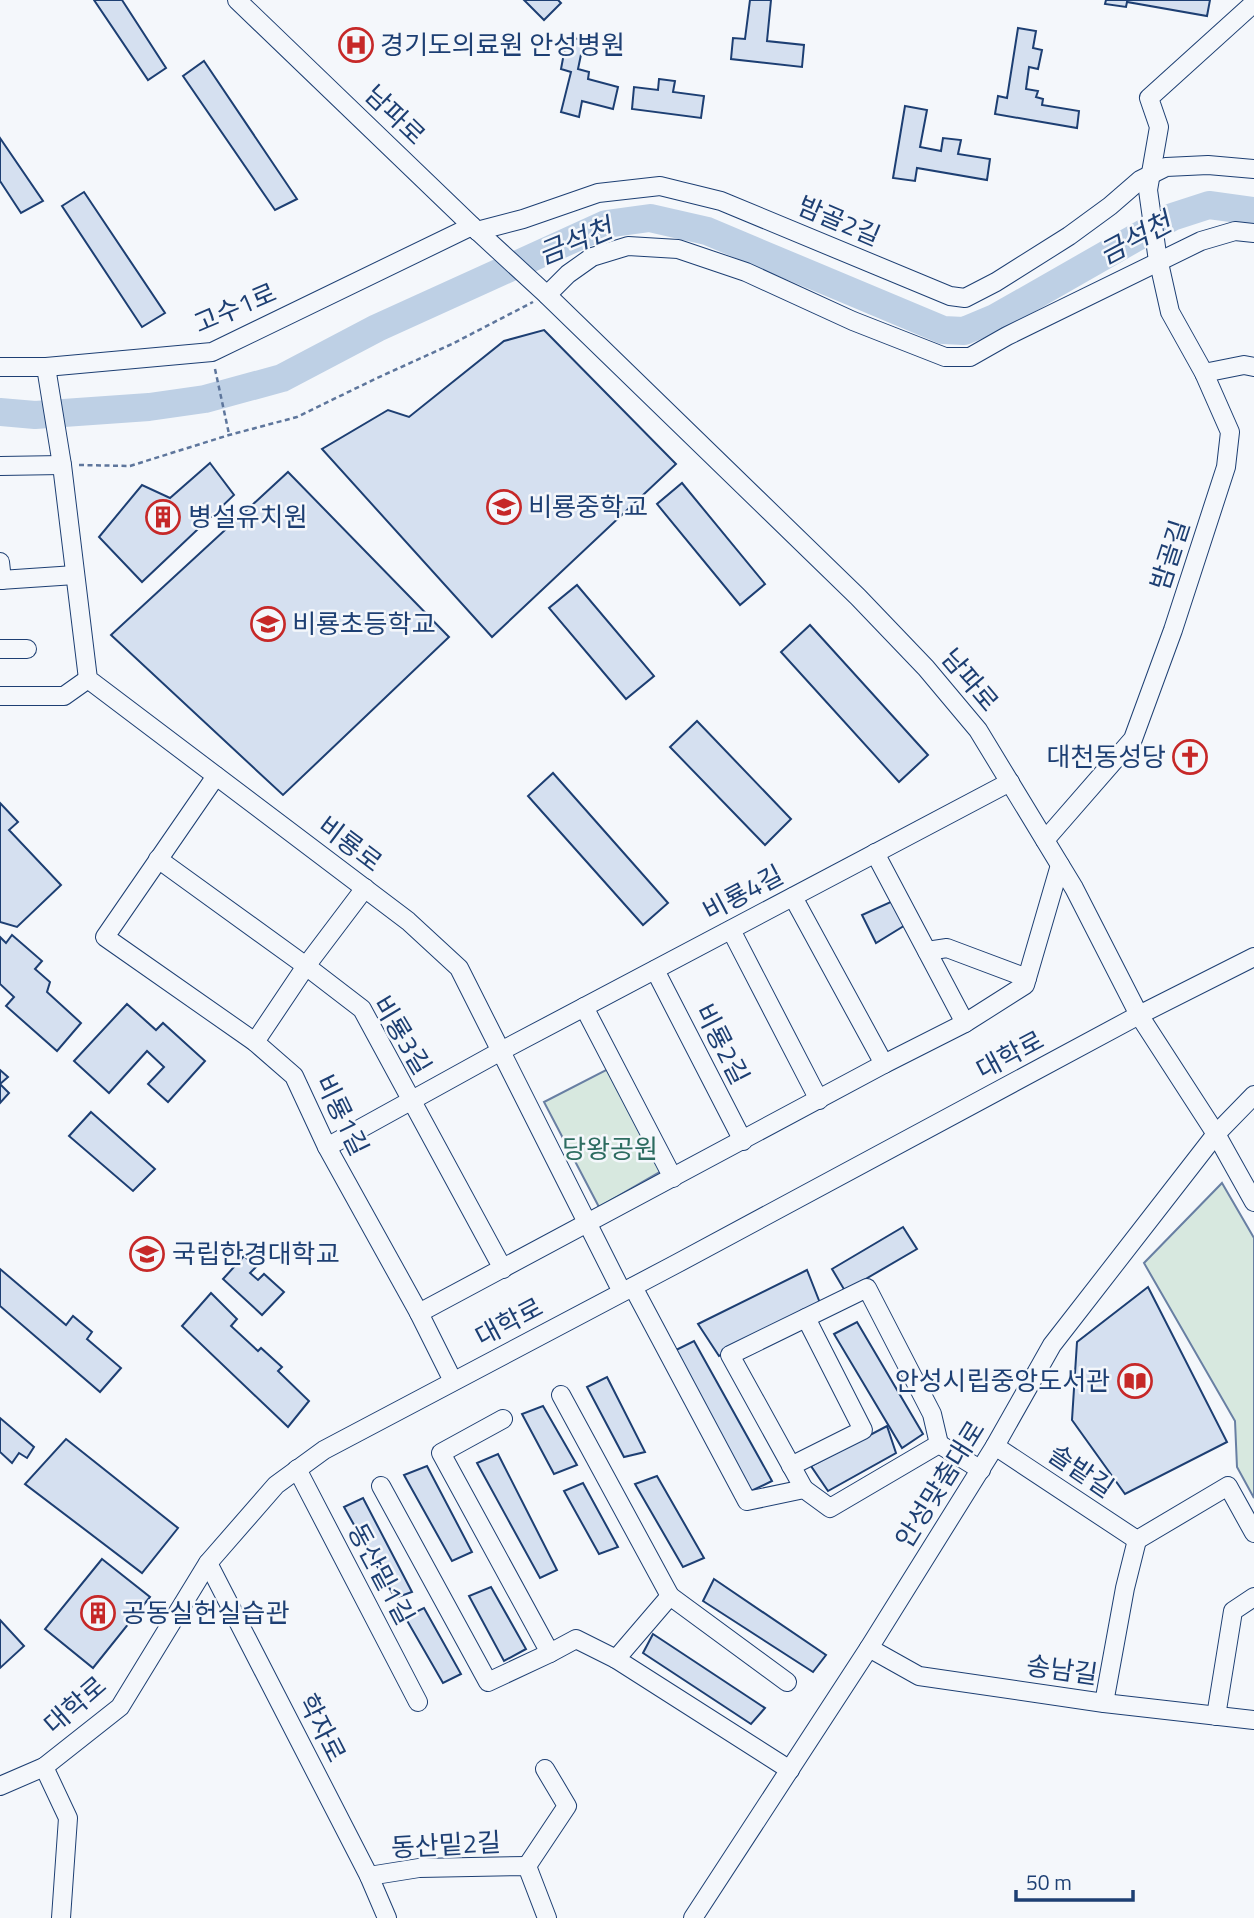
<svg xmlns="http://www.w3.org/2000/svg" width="1254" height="1918" font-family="'Titillium Web','Noto Sans KR',sans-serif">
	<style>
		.green { fill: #d7e8df; stroke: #687fa3; stroke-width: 2 }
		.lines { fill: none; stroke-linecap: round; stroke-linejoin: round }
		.river { stroke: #bed0e5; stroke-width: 28 }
		.building { fill: #d5e0f0; stroke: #1d3f73; stroke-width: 2 }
		.minor-casing { stroke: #1d3f73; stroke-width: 20 }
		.path { stroke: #5e769c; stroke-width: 2.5; stroke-dasharray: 5 3.5; stroke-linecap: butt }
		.minor { stroke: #f4f7fb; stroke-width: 18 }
		.labels { text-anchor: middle; stroke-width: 5; stroke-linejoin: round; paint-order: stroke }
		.poi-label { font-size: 26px; fill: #1d3f73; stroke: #f4f7fb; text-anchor: start }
		.street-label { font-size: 26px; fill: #1d3f73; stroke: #f4f7fb }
		.park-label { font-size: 26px; fill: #2c6c60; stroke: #f4f7fb }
		.water-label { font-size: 28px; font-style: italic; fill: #1d3f73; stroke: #f4f7fb }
	</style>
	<rect width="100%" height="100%" fill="#f4f7fb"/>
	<g class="green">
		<polygon points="608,1069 663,1170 599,1207 544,1102"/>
		<polygon points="1222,1183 1254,1238 1254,1498 1237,1467 1235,1421 1144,1263"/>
	</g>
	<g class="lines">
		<polyline class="river" points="0,412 35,415 149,407 205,399 282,378 377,328 606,224 650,218 707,231 943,330 964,331 995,318 1172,217 1209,205 1254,211"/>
	</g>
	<g class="building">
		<polygon points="94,0 122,0 166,68 148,80"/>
		<polygon points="524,0 558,0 561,3 544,20"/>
		<polygon points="750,0 771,0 767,41 804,45 802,67 731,59 733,38 745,39"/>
		<polygon points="1106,0 1210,0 1207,16 1127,2 1126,7 1105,4"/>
		<polygon points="1018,28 1036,31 1033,48 1042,50 1038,69 1029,67 1026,89 1038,91 1036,97 1043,99 1042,105 1079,111 1077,128 995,114 998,96 1007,98"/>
		<polygon points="567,37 584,40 578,69 589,72 588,79 618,87 613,109 582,101 579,117 561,112 571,72 561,69"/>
		<polygon points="204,61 297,199 275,210 183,76"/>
		<polygon points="659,79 675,81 673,92 704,96 701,118 632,109 634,87 658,90"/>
		<polygon points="905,106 927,110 920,147 941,151 943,138 961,140 958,154 990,159 987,180 917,168 915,181 893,178"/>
		<polygon points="0,138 43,201 21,213 0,181"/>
		<polygon points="84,192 165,313 142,327 62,206"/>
		<polygon points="544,330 676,464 492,637 322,449 388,410 409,417 504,341"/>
		<polygon points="210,463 234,495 142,582 99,537 142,485 170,498"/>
		<polygon points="288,472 449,637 283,795 111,635"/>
		<polygon points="682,483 765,584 740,605 657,504"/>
		<polygon points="577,585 654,676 626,699 549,608"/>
		<polygon points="810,625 928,755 899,782 781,652"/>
		<polygon points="697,721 791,819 765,845 670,747"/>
		<polygon points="553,773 668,903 643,925 528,796"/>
		<polygon points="0,803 18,822 9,830 61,885 17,927 0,922"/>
		<polygon points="895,900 907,924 876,943 862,915"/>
		<polygon points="12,935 42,961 35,969 50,982 47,992 81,1023 57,1051 6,1006 14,997 0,984 0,937 6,943"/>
		<polygon points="127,1004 156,1030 163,1023 205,1061 168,1102 148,1084 164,1067 147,1051 109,1093 74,1061"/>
		<polygon points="0,1070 8,1077 0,1084 9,1093 0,1103"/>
		<polygon points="91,1112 155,1169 133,1191 69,1136"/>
		<polygon points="903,1227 917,1249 845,1291 832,1269"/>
		<polygon points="244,1256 256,1267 250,1273 258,1280 264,1274 284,1292 262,1315 223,1279"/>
		<polygon points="0,1269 66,1325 73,1316 92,1332 87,1339 121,1368 100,1392 0,1306"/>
		<polygon points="807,1270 820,1303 719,1356 698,1324"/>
		<polygon points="1148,1287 1227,1442 1125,1494 1072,1420 1077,1342"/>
		<polygon points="211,1293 237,1319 231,1326 258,1351 261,1348 282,1367 278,1371 309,1401 288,1427 182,1326"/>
		<polygon points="857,1322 923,1434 902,1448 834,1334"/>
		<polygon points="694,1341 772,1481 749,1492 672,1352"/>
		<polygon points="607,1377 645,1452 624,1457 587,1387"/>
		<polygon points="543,1406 577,1465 554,1474 522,1414"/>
		<polygon points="0,1418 34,1447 27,1458 19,1453 12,1463 0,1452"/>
		<polygon points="887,1426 896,1453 828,1491 811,1466"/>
		<polygon points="66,1439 178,1528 142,1573 25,1484"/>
		<polygon points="498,1454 557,1570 540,1578 477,1463"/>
		<polygon points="427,1466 472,1552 452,1561 404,1475"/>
		<polygon points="657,1476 704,1558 683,1567 635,1484"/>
		<polygon points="583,1483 618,1547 599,1554 564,1491"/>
		<polygon points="363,1498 412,1592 395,1598 344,1507"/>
		<polygon points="102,1559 150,1597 93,1668 45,1629"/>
		<polygon points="714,1579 826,1655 813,1672 703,1601"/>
		<polygon points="491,1587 526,1649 504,1661 469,1596"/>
		<polygon points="424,1608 461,1674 443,1683 405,1617"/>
		<polygon points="0,1620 24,1646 0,1668"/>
		<polygon points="653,1634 765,1708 751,1724 643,1653"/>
	</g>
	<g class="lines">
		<g class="minor-casing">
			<g id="minor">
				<polyline points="237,0 472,226 547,295 858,597 926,668 978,730 1074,888 1139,1015 1216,1134 1254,1202"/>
				<polyline points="477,231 523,219 598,193 660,186 721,201 950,296 965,298 996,282 1069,236 1110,206 1140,180 1166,167 1208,165 1254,169"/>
				<polyline points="547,295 568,274 592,257 628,246 678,249 746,272 853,321 945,357 970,357 1007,336 1201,241 1235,231 1254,233"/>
				<polyline points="0,367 46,367 212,352 472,226"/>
				<polyline points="46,367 62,465 88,679 408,921 459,968 622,1292"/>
				<polyline points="1204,373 1244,365 1254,367"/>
				<polyline points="0,466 62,465"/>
				<polyline points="0,562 2,580"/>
				<polyline points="0,580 75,575"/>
				<polyline points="0,649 27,649"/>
				<polyline points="0,696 64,696 88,679"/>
				<polyline points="216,776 105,937 255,1042 294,1076 327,1147 419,1313 453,1381"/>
				<polyline points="1045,840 1133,739 1173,630 1226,467 1230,432 1204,373 1170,312 1157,254 1148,190 1159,127 1149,98 1254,3"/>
				<polyline points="875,853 965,1023"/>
				<polyline points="158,859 306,966 362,1009 503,1269"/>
				<polyline points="793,897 884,1064"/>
				<polyline points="731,930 819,1100"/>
				<polyline points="927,951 947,948 1027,978"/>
				<polyline points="655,970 743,1141"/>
				<polyline points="584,1007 673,1178"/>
				<polyline points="255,1042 306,966 365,888"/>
				<polyline points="327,1147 501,1051 1010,782"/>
				<polyline points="633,1287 747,1501 804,1489 830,1508 939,1444 981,1470"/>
				<polyline points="419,1313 884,1064 965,1023 1025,985 1060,865"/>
				<polyline points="561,1395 670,1596"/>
				<polyline points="503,1419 441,1453 550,1653 576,1639 616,1659"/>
				<polyline points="995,1446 1137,1540 1228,1486 1254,1533"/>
				<polyline points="791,1466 863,1430 806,1318"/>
				<polyline points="297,1469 418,1702"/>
				<polyline points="381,1486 488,1682 550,1653"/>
				<polyline points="804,1489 730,1355 867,1288 932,1414 939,1444"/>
				<polyline points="208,1563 369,1876 387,1918"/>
				<polyline points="869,1648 919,1676 1104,1703 1254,1720"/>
				<polyline points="787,1682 670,1596 616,1659 790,1770"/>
				<polyline points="1104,1703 1125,1588 1137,1540"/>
				<polyline points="1216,1716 1233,1611 1254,1597"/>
				<polyline points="44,1767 68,1818 61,1918"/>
				<polyline points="0,1786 44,1767 120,1707 208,1563 276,1485 324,1450 676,1264 1139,1015 1254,957"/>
				<polyline points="527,1866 567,1806 545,1769"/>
				<polyline points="369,1876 419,1868 527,1866 547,1918"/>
				<polyline points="693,1918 869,1648 995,1446 1052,1345 1216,1134 1254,1095"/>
			</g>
		</g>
		<g class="path">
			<polyline points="215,369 229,434"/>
			<polyline points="79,465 130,466 229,435 297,417 377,378 452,344 533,302"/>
		</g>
		<use href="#minor" class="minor"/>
	</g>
	<defs>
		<g id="hospital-ring" transform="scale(1.75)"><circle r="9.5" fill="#f4f7fb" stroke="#c62828" stroke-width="1.5"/><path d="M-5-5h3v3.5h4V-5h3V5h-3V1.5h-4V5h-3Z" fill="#c62828"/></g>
		<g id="school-ring" transform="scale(1.75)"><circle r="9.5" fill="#f4f7fb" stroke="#c62828" stroke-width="1.5"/><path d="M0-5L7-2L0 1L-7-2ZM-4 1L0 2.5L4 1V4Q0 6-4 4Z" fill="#c62828"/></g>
		<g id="building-ring" transform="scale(1.75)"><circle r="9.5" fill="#f4f7fb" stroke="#c62828" stroke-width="1.5"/><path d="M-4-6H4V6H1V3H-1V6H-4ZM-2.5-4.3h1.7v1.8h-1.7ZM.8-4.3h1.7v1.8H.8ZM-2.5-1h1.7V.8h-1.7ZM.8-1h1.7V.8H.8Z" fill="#c62828"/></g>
		<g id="church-ring" transform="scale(1.75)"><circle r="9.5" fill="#f4f7fb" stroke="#c62828" stroke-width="1.5"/><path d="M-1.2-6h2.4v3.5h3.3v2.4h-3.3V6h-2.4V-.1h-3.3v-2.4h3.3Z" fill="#c62828"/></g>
		<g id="university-ring" transform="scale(1.75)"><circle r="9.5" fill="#f4f7fb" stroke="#c62828" stroke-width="1.5"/><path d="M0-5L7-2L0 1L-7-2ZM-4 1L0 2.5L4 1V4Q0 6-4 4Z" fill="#c62828"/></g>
		<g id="library-ring" transform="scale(1.75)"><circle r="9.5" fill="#f4f7fb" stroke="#c62828" stroke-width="1.5"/><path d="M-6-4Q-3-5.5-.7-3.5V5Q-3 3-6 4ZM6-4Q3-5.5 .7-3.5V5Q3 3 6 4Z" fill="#c62828"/></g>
	</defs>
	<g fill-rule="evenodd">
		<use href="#hospital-ring" x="356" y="45"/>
		<use href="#school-ring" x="504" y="507"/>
		<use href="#building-ring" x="163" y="517"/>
		<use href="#school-ring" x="268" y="624"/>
		<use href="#church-ring" x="1190" y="757"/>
		<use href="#university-ring" x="147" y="1254"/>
		<use href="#library-ring" x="1135" y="1381"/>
		<use href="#building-ring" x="98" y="1613"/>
	</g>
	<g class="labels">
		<g class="poi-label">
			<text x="380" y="54">경기도의료원 안성병원</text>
			<text x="528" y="516">비룡중학교</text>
			<text x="188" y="526">병설유치원</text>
			<text x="292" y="633">비룡초등학교</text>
			<text x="1166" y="766" text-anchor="end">대천동성당</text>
			<text x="172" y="1263">국립한경대학교</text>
			<text x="1110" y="1390" text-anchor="end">안성시립중앙도서관</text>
			<text x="122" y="1622">공동실헌실습관</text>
		</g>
		<g class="street-label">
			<text transform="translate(395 115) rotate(44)" y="9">남파로</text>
			<text transform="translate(839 221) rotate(23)" y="9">밤골2길</text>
			<text transform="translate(235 308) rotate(-23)" y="9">고수1로</text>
			<text transform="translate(1170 555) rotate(-72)" y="9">밤골길</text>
			<text transform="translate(970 680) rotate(50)" y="9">남파로</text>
			<text transform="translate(350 844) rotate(37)" y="9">비룡로</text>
			<text transform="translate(743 893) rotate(-28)" y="9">비룡4길</text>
			<text transform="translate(402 1035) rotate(59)" y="9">비룡3길</text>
			<text transform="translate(722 1044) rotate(63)" y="9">비룡2길</text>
			<text transform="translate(1010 1055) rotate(-28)" y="9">대학로</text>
			<text transform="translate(342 1115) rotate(64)" y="9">비룡1길</text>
			<text transform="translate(509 1322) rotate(-28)" y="9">대학로</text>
			<text transform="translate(1081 1471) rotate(34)" y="9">솔밭길</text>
			<text transform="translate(940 1484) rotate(-58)" y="9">안성맞춤대로</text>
			<text transform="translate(381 1574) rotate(62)" y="9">동산밑1길</text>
			<text transform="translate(1062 1670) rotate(8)" y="9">송남길</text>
			<text transform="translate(75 1705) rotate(-41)" y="9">대학로</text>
			<text transform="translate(322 1728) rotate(63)" y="9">학자로</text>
			<text transform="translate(446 1845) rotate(-3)" y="9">동산밑2길</text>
		</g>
		<g class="park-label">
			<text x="610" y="1158">당왕공원</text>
		</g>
		<g class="water-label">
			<text transform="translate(1135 238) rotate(-28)" y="10">금석천</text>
			<text transform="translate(575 241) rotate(-22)" y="10">금석천</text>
		</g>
	</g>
	<path d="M1016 1890v10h117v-10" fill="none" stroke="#1d3f73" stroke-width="3.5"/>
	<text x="1026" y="1890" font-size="21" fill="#1d3f73" stroke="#f4f7fb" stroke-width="5" paint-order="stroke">50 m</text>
</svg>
